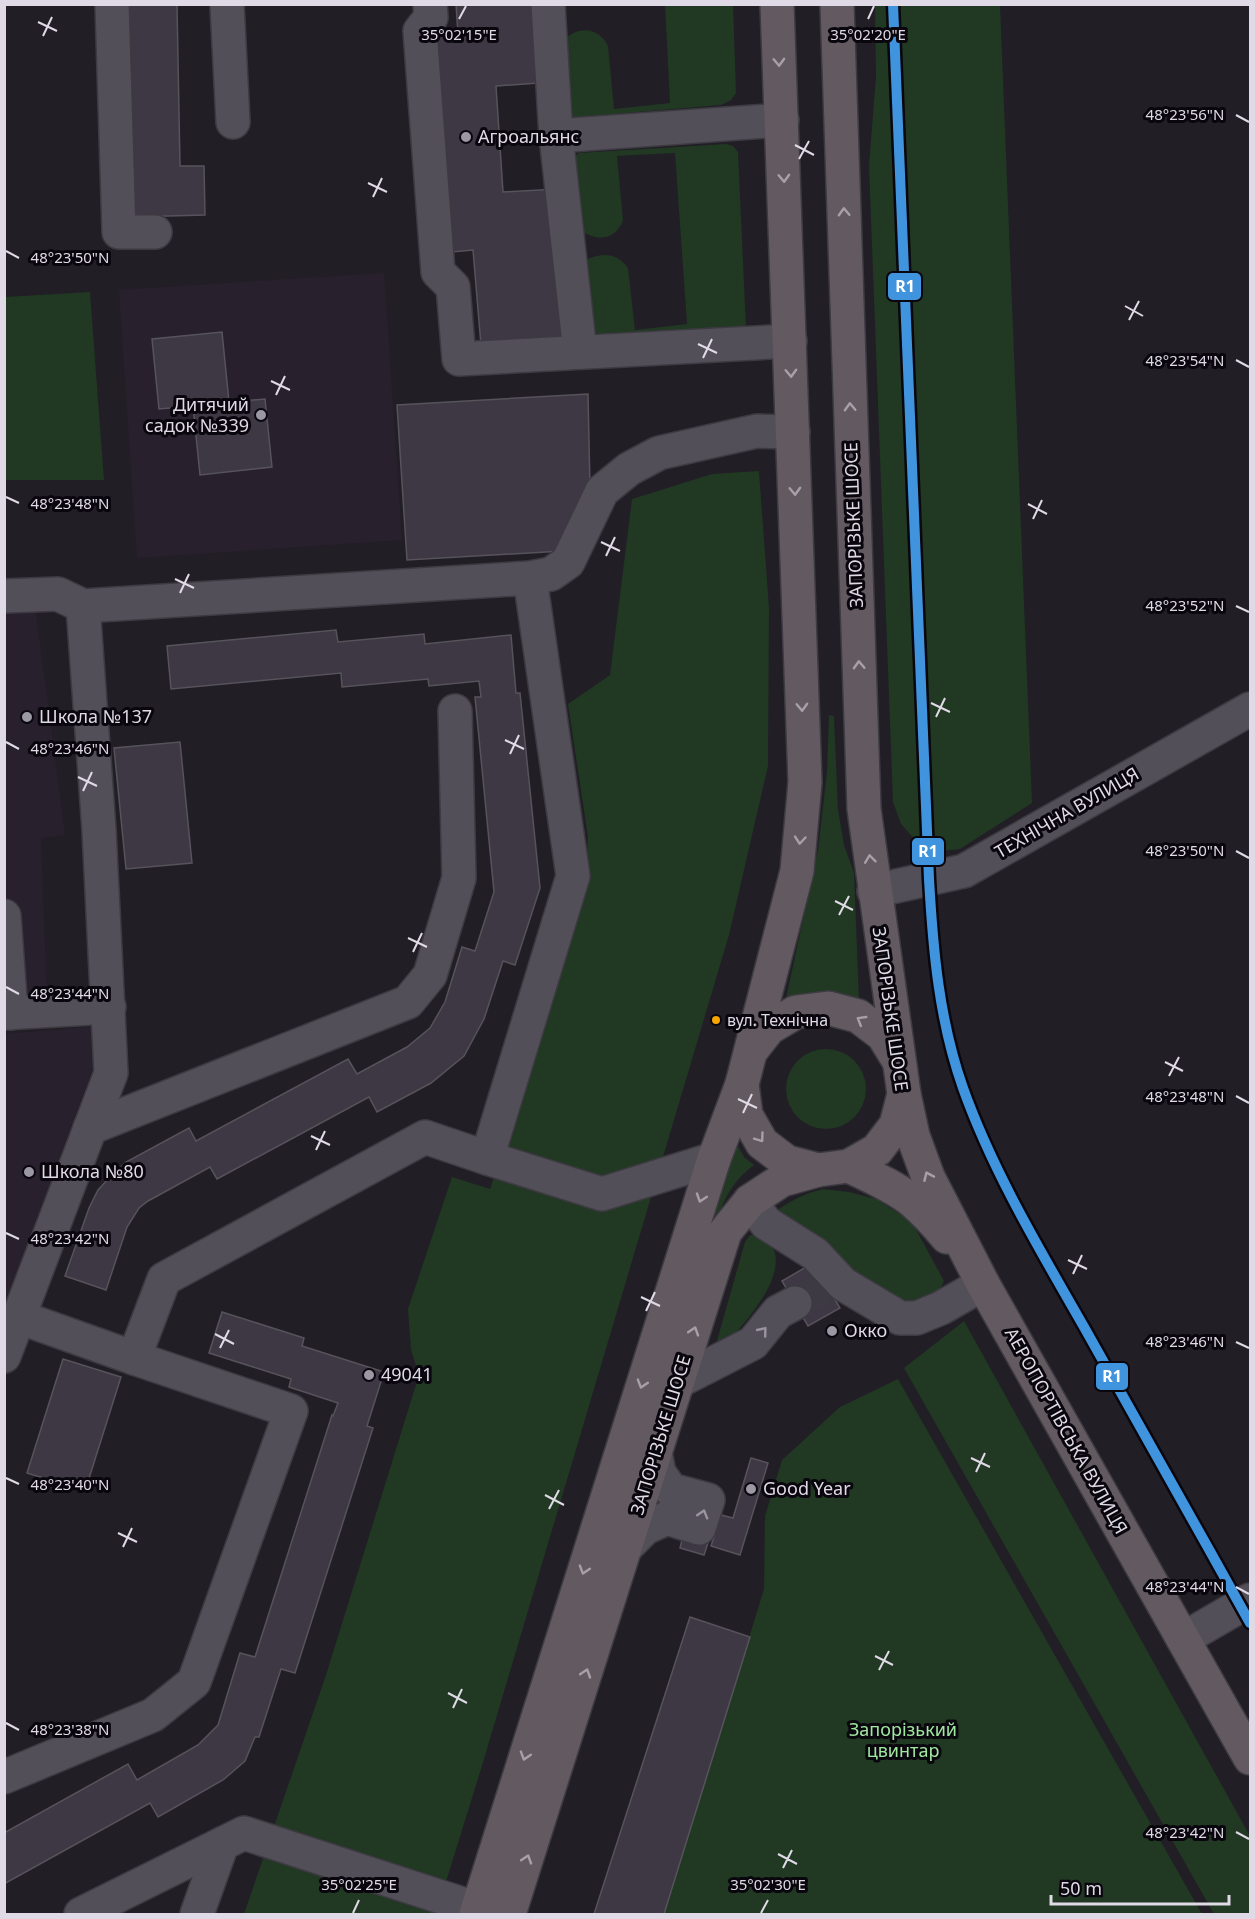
<svg xmlns="http://www.w3.org/2000/svg" width="1255" height="1919" font-family="'Noto Sans',sans-serif">
	<style>
		.education { fill: #29202e }
		.green { fill: #213823 }
		.building { fill: #3e3845; stroke: #56535b; stroke-width: 1.5 }
		.lines { fill: none; stroke-linecap: round; stroke-linejoin: round }
		.minor-tunnel { stroke: #3e3a43; stroke-width: 33; stroke-dasharray: 33 16; stroke-linecap: butt }
		.minor-casing { stroke: #3d3a42; stroke-width: 36 }
		.major-casing { stroke: #3d3a42; stroke-width: 36 }
		.minor { stroke: #534f58; stroke-width: 33 }
		.major { stroke: #625a60; stroke-width: 33 }
		.rail-1-casing { stroke: #09060d; stroke-width: 15 }
		.rail-1 { stroke: #4094de; stroke-width: 10 }
		.oneway { stroke: #a7a0aa }
		.oneway2 { stroke: #99949f }
		.ticks { fill: none; stroke: #dfdae6; stroke-width: 2 }
		.poi-dot { fill: #9c98a3; stroke: #09060d; stroke-width: 2 }
		.bus-dot { fill: #f7a600; stroke: #09060d; stroke-width: 2 }
		.labels { text-anchor: middle; stroke-width: 6; stroke-linejoin: round; paint-order: stroke }
		.bus-label { font-size: 16px; fill: #dfdae6; stroke: #09060d; text-anchor: start }
		.poi-label { font-size: 18px; fill: #dfdae6; stroke: #09060d; text-anchor: start }
		.street-label { font-size: 18px; fill: #dfdae6; stroke: #09060d }
		.park-label { font-size: 18px; fill: #a0e7a0; stroke: #09060d }
		.ticks-label { font-size: 15px; text-anchor: middle; fill: #dfdae6; stroke: #09060d; stroke-width: 6; stroke-linejoin: round; paint-order: stroke }
		.line-badge { stroke: #09060d; stroke-width: 2 }
		.badge-label { font-size: 16px; text-anchor: middle; font-weight: bold; fill: #fff }
	</style>
	<rect width="100%" height="100%" fill="#211e26"/>
	<g class="education">
		<polygon points="384,273 402,540 137,558 119,290"/>
		<polygon points="34,598 65,835 41,838 47,1002 5,1000 4,600"/>
		<polygon points="101,1026 103,1041 5,1303 5,1034"/>
	</g>
	<g class="green">
		<path d="M665,5H733L736,93L731,100L721,105L568,118L565,39C579,25 600,28 608,46L614,109L670,103Z"/>
		<polygon points="875,5 1000,5 1032,803 960,849 942,851 917,842 901,824 893,802 869,166 876,76"/>
		<path d="M726,144L733,146L738,152L746,328L601,335L593,332L586,260C603,252 617,253 628,268L635,330L687,324L675,153L617,156L623,220C616,241 595,242 579,229L573,157L579,153Z"/>
		<polygon points="90,292 104,480 5,480 5,297"/>
		<polygon points="759,471 769,608 768,766 729,935 481,1769 436,1914 244,1914 326,1675 419,1375 411,1350 408,1309 452,1177 490,1189 507,1139 586,874 588,837 568,704 610,675 632,499 712,474"/>
		<polygon points="829,715 834,716 838,810 844,845 854,873 859,1000 785,1003 818,850 827,772"/>
		<circle cx="826" cy="1089" r="40"/>
		<path d="M735,1141L744,1157L754,1165C733,1181 724,1198 716,1223L709,1220Z"/>
		<path d="M823,1189L849,1192L876,1199L912,1222L944,1281C936,1301 913,1304 893,1302L771,1215C787,1202 803,1194 823,1189Z"/>
		<path d="M750,1235C758,1235 766,1237 771,1244C791,1274 744,1324 725,1345L716,1344L745,1242Z"/>
		<polygon points="964,1321 1250,1836 1250,1914 1214,1914 904,1368"/>
		<polygon points="898,1379 1202,1914 664,1914 764,1589 765,1516 782,1460 840,1407"/>
	</g>
	<g class="building">
		<polygon points="125,4 177,4 180,166 204,166 205,215 130,217"/>
		<polygon points="456,4 544,4 551,82 496,86 503,192 558,189 572,363 483,369 473,250 441,253 425,38 458,34"/>
		<polygon points="222,332 229,402 265,399 272,467 200,475 193,406 159,409 152,339"/>
		<polygon points="588,394 590,488 563,551 407,560 397,405"/>
		<polygon points="336,630 338,642 424,634 425,644 511,635 516,693 520,693 540,888 515,965 503,961 484,1019 464,1056 431,1083 377,1112 369,1097 217,1179 210,1167 148,1201 139,1208 127,1227 106,1290 65,1276 89,1208 98,1190 109,1178 126,1162 189,1128 196,1141 348,1059 357,1074 407,1047 430,1028 445,1002 462,947 475,951 494,892 475,697 481,697 479,681 429,686 428,679 342,687 341,673 171,689 167,646"/>
		<polygon points="180,742 192,863 126,869 114,748"/>
		<polygon points="813,1263 840,1308 808,1326 782,1281"/>
		<polygon points="222,1312 304,1338 302,1346 384,1372 367,1426 373,1428 295,1673 281,1669 259,1737 255,1737 245,1761 223,1780 158,1817 150,1803 4,1884 4,1833 128,1764 137,1780 198,1745 218,1725 240,1653 255,1657 332,1415 333,1416 338,1403 289,1387 291,1379 209,1353"/>
		<polygon points="63,1359 121,1377 85,1491 27,1473"/>
		<polygon points="751,1458 768,1463 740,1555 711,1546 721,1515 733,1518"/>
		<polygon points="683,1536 708,1543 704,1555 680,1548"/>
		<polygon points="690,1617 750,1637 664,1914 594,1914"/>
	</g>
	<g class="lines">
		<polyline class="minor-tunnel" points="795,1303 827,1287"/>
		<g class="minor-casing">
			<g id="minor">
				<polyline points="112,4 119,232 155,232"/>
				<polyline points="227,4 233,122"/>
				<polyline points="430,4 431,17 420,31 438,272 453,287 459,359 790,341"/>
				<polyline points="548,4 556,136 580,352"/>
				<polyline points="556,136 782,120"/>
				<polyline points="4,596 58,594 83,606 530,578 551,574 568,562 602,491 629,469 659,453 757,431 793,432"/>
				<polyline points="874,891 964,871 1250,709"/>
				<polyline points="4,916 11,1013"/>
				<polyline points="4,1013 109,1007"/>
				<polyline points="90,1128 408,1002 430,975 459,878 455,711"/>
				<polyline points="487,1158 573,876 530,578"/>
				<polyline points="750,1201 766,1223 815,1254 843,1284 900,1318 917,1318 941,1308 983,1284"/>
				<polyline points="19,1317 134,1358 164,1279 425,1137 487,1158 602,1194 714,1159"/>
				<polyline points="4,1356 111,1073 99,830 83,606"/>
				<polyline points="677,1382 753,1343 778,1312 795,1303"/>
				<polyline points="625,1548 645,1528 667,1518 699,1528 708,1500 671,1490 659,1473 655,1452"/>
				<polyline points="1183,1639 1250,1600"/>
				<polyline points="4,1777 153,1715 194,1682 291,1411 134,1358"/>
				<polyline points="81,1914 244,1833 478,1909"/>
				<polyline points="197,1914 222,1844"/>
			</g>
		</g>
		<g class="major-casing">
			<g id="major">
				<polyline points="751,1051 769,1028 796,1012 828,1008 858,1016 883,1035 899,1061"/>
				<polyline points="742,1084 746,1115 762,1143 787,1162 818,1170"/>
				<polyline points="904,1094 913,1136 928,1177 983,1284 1250,1758"/>
				<path d="M849,1166C870,1176 893,1186 911,1200C924,1211 936,1224 947,1237"/>
				<polyline points="476,1914 714,1159 742,1084 797,871 805,782 777,4"/>
				<polyline points="509,1914 725,1232 750,1201 782,1180 818,1170 849,1166 877,1150 896,1125 904,1094 864,809 837,4"/>
			</g>
		</g>
		<use href="#minor" class="minor"/>
		<use href="#major" class="major"/>
		<g class="rail-1-casing">
			<path id="rail-1" d="M893,4L929,879C933,950 939,1020 963,1088C993,1172 1040,1250 1084,1327C1139,1425 1195,1524 1250,1623"/>
		</g>
		<use href="#rail-1" class="rail-1"/>
	</g>
	<defs><path id="oneway-chevron" d="M-2-3.5L2.5 0L-2 3.5" fill="none" stroke-width="1.6" stroke-linecap="round" stroke-linejoin="round" transform="scale(1.5)"/></defs>
	<g class="oneway">
		<use href="#oneway-chevron" transform="translate(779 62) rotate(88)"/>
		<use href="#oneway-chevron" transform="translate(784 178) rotate(88)"/>
		<use href="#oneway-chevron" transform="translate(844 212) rotate(-92)"/>
		<use href="#oneway-chevron" transform="translate(791 373) rotate(88)"/>
		<use href="#oneway-chevron" transform="translate(850 407) rotate(-92)"/>
		<use href="#oneway-chevron" transform="translate(795 491) rotate(88)"/>
		<use href="#oneway-chevron" transform="translate(859 665) rotate(-92)"/>
		<use href="#oneway-chevron" transform="translate(802 707) rotate(88)"/>
		<use href="#oneway-chevron" transform="translate(800 840) rotate(95)"/>
		<use href="#oneway-chevron" transform="translate(870 859) rotate(-97)"/>
		<use href="#oneway-chevron" transform="translate(861 1020) rotate(-149)"/>
		<use href="#oneway-chevron" transform="translate(760 1138) rotate(54)"/>
		<use href="#oneway-chevron" transform="translate(928 1176) rotate(-114)"/>
		<use href="#oneway-chevron" transform="translate(701 1198) rotate(108)"/>
		<use href="#oneway-chevron" transform="translate(694 1331) rotate(-72)"/>
		<use href="#oneway-chevron" transform="translate(642 1384) rotate(107)"/>
		<use href="#oneway-chevron" transform="translate(584 1570) rotate(107)"/>
		<use href="#oneway-chevron" transform="translate(586 1673) rotate(-72)"/>
		<use href="#oneway-chevron" transform="translate(525 1756) rotate(107)"/>
		<use href="#oneway-chevron" transform="translate(527 1859) rotate(-72)"/>
	</g>
	<g class="oneway2">
		<use href="#oneway-chevron" transform="translate(763 1331) rotate(-51)"/>
		<use href="#oneway-chevron" transform="translate(703 1514) rotate(-73)"/>
	</g>
	<path class="ticks" d="M459,19L466,6M868,19L874,6M38,22L57,31M43,36L52,17M1236,115L1249,122M795,145L814,155M799,159L809,141M368,183L387,192M373,197L382,178M6,251L19,258M1125,306L1143,316M1129,320L1139,301M698,344L717,353M703,358L712,339M1236,360L1249,367M271,381L290,390M276,395L285,376M6,497L19,503M1028,504L1047,514M1033,519L1042,500M601,542L620,551M606,556L615,537M175,579L194,588M180,593L189,574M1236,606L1249,612M931,703L950,712M936,717L945,698M505,740L524,749M6,742L19,749M510,754L519,735M78,777L97,786M83,791L92,772M1236,851L1249,858M835,901L853,910M839,915L849,896M408,938L427,947M413,952L422,933M6,987L19,994M1165,1062L1183,1071M1169,1076L1179,1057M1236,1096L1249,1103M738,1099L757,1108M743,1113L752,1094M311,1136L330,1145M316,1150L325,1131M6,1233L19,1239M1068,1260L1087,1269M1073,1274L1082,1255M641,1297L660,1306M646,1311L655,1292M215,1334L234,1344M1236,1342L1249,1348M220,1348L229,1330M971,1458L990,1467M976,1472L985,1453M6,1478L19,1484M545,1495L564,1505M549,1509L559,1490M118,1533L137,1542M123,1547L132,1528M1236,1587L1249,1594M875,1656L893,1665M879,1670L889,1651M448,1693L467,1703M453,1708L462,1689M6,1723L19,1730M1236,1832L1249,1839M778,1854L797,1864M783,1868L792,1850M353,1913L359,1900M761,1913L768,1900"/>
	<g class="poi-dot">
		<circle cx="466" cy="137" r="6"/>
		<circle cx="261" cy="415" r="6"/>
		<circle cx="27" cy="717" r="6"/>
		<circle cx="29" cy="1172" r="6"/>
		<circle cx="832" cy="1331" r="6"/>
		<circle cx="369" cy="1375" r="6"/>
		<circle cx="751" cy="1489" r="6"/>
	</g>
	<circle class="bus-dot" cx="716" cy="1020" r="5"/>
	<g class="labels">
		<g class="bus-label">
			<text x="727" y="1026">вул. Технічна</text>
		</g>
		<g class="poi-label">
			<text x="478" y="143">Агроальянс</text>
			<text x="249" y="411" text-anchor="end">Дитячий<tspan x="249" dy="21">садок №339</tspan></text>
			<text x="39" y="723">Школа №137</text>
			<text x="41" y="1178">Школа №80</text>
			<text x="844" y="1337">Окко</text>
			<text x="381" y="1381">49041</text>
			<text x="763" y="1495">Good Year</text>
		</g>
		<g class="street-label">
			<text transform="translate(854 525) rotate(-92)" y="6">ЗАПОРІЗЬКЕ ШОСЕ</text>
			<text transform="translate(1067 813) rotate(-30)" y="6">ТЕХНІЧНА ВУЛИЦЯ</text>
			<text transform="translate(890 1009) rotate(82)" y="6">ЗАПОРІЗЬКЕ ШОСЕ</text>
			<text transform="translate(1066 1431) rotate(61)" y="6">АЕРОПОРТІВСЬКА ВУЛИЦЯ</text>
			<text transform="translate(661 1435) rotate(-73)" y="6">ЗАПОРІЗЬКЕ ШОСЕ</text>
		</g>
		<g class="park-label">
			<text x="903" y="1736">Запорізький<tspan x="903" dy="21">цвинтар</tspan></text>
		</g>
	</g>
	<g class="ticks-label">
		<text x="459" y="40">35°02'15"E</text>
		<text x="868" y="40">35°02'20"E</text>
		<text x="1185" y="120">48°23'56"N</text>
		<text x="70" y="263">48°23'50"N</text>
		<text x="1185" y="366">48°23'54"N</text>
		<text x="70" y="509">48°23'48"N</text>
		<text x="1185" y="611">48°23'52"N</text>
		<text x="70" y="754">48°23'46"N</text>
		<text x="1185" y="856">48°23'50"N</text>
		<text x="70" y="999">48°23'44"N</text>
		<text x="1185" y="1102">48°23'48"N</text>
		<text x="70" y="1244">48°23'42"N</text>
		<text x="1185" y="1347">48°23'46"N</text>
		<text x="70" y="1490">48°23'40"N</text>
		<text x="1185" y="1592">48°23'44"N</text>
		<text x="70" y="1735">48°23'38"N</text>
		<text x="1185" y="1838">48°23'42"N</text>
		<text x="359" y="1890">35°02'25"E</text>
		<text x="768" y="1890">35°02'30"E</text>
	</g>
	<g class="line-badge">
		<rect x="887" y="272" width="35" height="29" rx="6" fill="#4094de"/>
		<rect x="911" y="837" width="34" height="29" rx="6" fill="#4094de"/>
		<rect x="1095" y="1362" width="34" height="29" rx="6" fill="#4094de"/>
	</g>
	<g class="badge-label">
		<text x="905" y="292">R1</text>
		<text x="928" y="857">R1</text>
		<text x="1112" y="1382">R1</text>
	</g>
	<rect width="1255" height="1919" fill="none" stroke="#dfdae6" stroke-width="12"/>
	<path d="M1051 1895v9h178v-9" fill="none" stroke="#dfdae6" stroke-width="3"/>
	<text x="1060" y="1895" font-size="18" fill="#dfdae6" stroke="#09060d" stroke-width="4.5" paint-order="stroke">50 m</text>
</svg>
